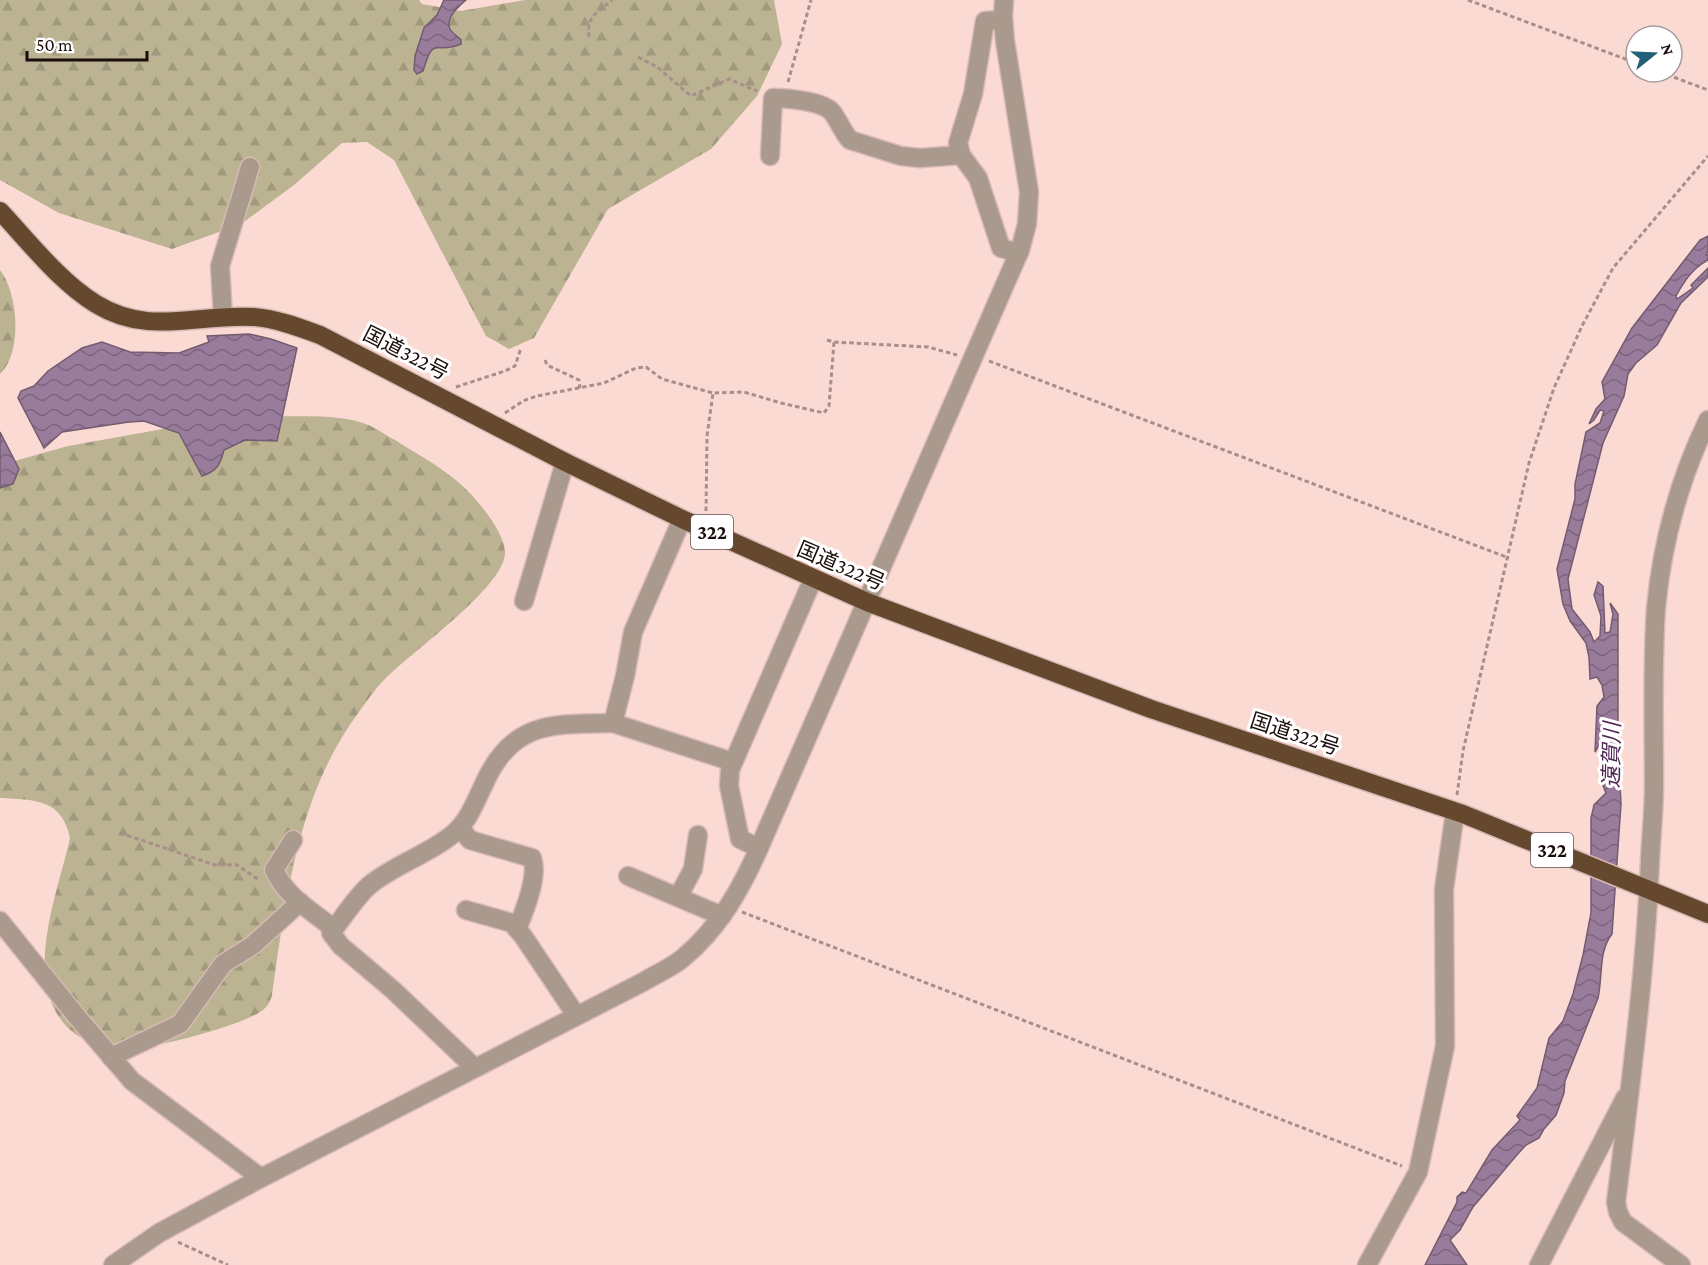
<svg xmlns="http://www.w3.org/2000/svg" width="1708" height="1265" font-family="'Crimson Pro','Noto Sans JP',serif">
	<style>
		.forest { fill: url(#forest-firs) }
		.water { fill: url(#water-waves); stroke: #735b70; stroke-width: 1.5 }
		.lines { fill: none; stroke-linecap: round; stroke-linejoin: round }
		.minor-casing { stroke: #d8b9b4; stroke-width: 21 }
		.highway-casing { stroke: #d8b9b4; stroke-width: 21 }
		.path { stroke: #a98e8a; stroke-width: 3; stroke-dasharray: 4.5 3; stroke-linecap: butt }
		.minor { stroke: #a99a8d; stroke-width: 18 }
		.highway { stroke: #65482d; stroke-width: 18 }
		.labels { text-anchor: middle; stroke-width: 6; stroke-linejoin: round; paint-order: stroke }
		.shield { fill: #fff; stroke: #5f5654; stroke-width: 1.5 }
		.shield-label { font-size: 20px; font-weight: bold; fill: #1b0d0b }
		.street-label { font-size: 21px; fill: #1b0d0b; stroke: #fff }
		.water-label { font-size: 22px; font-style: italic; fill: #502854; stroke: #fff }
	</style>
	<defs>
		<pattern id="forest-firs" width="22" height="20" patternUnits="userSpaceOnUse" patternTransform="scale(1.5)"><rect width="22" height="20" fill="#bbb392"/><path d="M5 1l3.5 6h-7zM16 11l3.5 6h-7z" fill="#a0997d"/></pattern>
		<pattern id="water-waves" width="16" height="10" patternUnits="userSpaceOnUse" patternTransform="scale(1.5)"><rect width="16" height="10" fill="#997c9b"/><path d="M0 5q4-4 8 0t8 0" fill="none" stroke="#7c647d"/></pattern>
	</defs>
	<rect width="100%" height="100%" fill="#fcdad4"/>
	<g class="forest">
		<polygon points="0,0 419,0 422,4 461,11 525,0 774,0 782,44 757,96 711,149 608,209 534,338 509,349 486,336 394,160 367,142 342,143 294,185 241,224 172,249 59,213 0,180"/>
		<path d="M0,270C18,293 23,352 0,374Z"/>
		<path d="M273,416C303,417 335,414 363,423C374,426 385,435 395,440C414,452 434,463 452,477C470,490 506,531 505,554C503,588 410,653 384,680C375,689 367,701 359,712C298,793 286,897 272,995C271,999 269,1004 266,1007C254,1023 158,1047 136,1048C122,1048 95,1044 82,1038C68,1031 58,1018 52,1004C32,954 59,888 70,838C62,798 33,800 0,798V465L68,446L174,427Z"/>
	</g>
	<g class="water">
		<path d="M444,0H466C459,6 445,18 450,29C452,33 458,37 461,40V44C435,55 434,34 423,71L417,74L414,70L415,56L424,28L437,15Z"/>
		<path d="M1708,236V251L1706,255H1708V260C1692,269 1685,280 1676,296L1677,299L1693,288L1691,285L1708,268V277L1681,303L1657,345L1636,363L1628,374L1624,396L1603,443L1568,579L1572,609L1590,632L1594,642L1600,636L1601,616L1594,595L1598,582L1603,586L1605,633L1610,632L1613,614L1610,603L1618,614V744L1621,804L1612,934C1598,952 1603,976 1598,998L1565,1081L1564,1093L1556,1115L1544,1129L1539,1138L1526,1145L1516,1156L1473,1207L1460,1230L1450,1240L1467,1265H1425L1457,1202V1197L1462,1192L1466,1193L1492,1150L1520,1120L1517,1116L1537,1088L1549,1038L1563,1021L1573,994L1583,955L1591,913V818L1594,805L1606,793L1601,781L1606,766L1602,763L1603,752L1608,742L1605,735L1595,752L1597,706L1604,697L1602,685L1597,677L1590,679L1589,657L1586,643L1570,621L1563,604L1557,569L1575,499V484L1586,432L1600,423L1604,411L1600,410L1594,420L1589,424L1596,409L1605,399L1602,382L1632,328L1700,240Z"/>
		<path d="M249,334L271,339L297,348L277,441L245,440L224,450C220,465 217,471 202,476L179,433L144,421L129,422L62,432L44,448L18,398L21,391L34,386L48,371L82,348L102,342L130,352L179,353L209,342L207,336Z"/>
		<polygon points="0,432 19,469 13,484 0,488"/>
	</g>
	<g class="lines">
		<g class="minor-casing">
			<g id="minor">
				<polyline points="1003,20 985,21 973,94 958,143 961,155 978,178 1001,248 1019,253"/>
				<path d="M770,156L773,98C786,98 823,101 832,112C839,121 842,131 850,140L901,156L920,158L961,155"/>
				<polyline points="223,317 220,266 250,167"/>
				<polyline points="524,601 565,462"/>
				<polyline points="613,723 733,762"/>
				<path d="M460,828L470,840L532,858C539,876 524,912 517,929"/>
				<path d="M293,840L274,870C287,898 311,910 334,929"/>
				<polyline points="759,848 740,839 729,786 730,770 813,579"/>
				<polyline points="628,876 722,916"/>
				<polyline points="678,897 693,869 698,835"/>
				<polyline points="466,910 512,923 523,936 576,1015"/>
				<polyline points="0,921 78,1018 132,1081 261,1178"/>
				<polyline points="111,1057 180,1024 223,964 253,945 300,902"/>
				<path d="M474,1067L393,990L341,946L331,933C342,919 358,894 371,884C396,864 429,854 453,834C469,821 475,802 484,784C512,721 552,724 613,723L625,676L633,632L682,519"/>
				<path d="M113,1265L159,1233L261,1178L643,982C656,974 671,968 683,958C719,928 741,889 759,848L1020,250L1027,224L1029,192L1005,41L1003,16L1004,0"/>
				<polyline points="1367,1265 1418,1172 1445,1046 1444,889 1455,812"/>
				<polyline points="1539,1265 1625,1098"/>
				<path d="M1681,1265L1623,1222L1618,1212L1616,1202C1630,1089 1645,976 1650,862C1651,837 1654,811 1654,785C1654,726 1652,667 1656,608C1662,544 1680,478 1708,420"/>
			</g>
		</g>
		<g class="highway-casing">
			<path id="highway" d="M0,211C29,242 60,282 96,304C150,337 197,313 254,317C277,319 298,327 320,335L565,462L682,519L867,602L1151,709L1463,814L1708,914"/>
		</g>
		<g class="path">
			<polyline points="1468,0 1636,63"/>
			<path d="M589,37C586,16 598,12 612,0"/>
			<polyline points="638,57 657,67 691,96 729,79 757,91"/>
			<polyline points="1660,72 1708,90"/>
			<polyline points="788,82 811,0"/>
			<polyline points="827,340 834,342 928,347 957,355"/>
			<polyline points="545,360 547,365 579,380 580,388"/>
			<polyline points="989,361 1509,558"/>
			<polyline points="456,387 505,371 515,366 521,348"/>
			<polyline points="505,413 523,401 537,396 604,383 636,368 646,367 662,379 713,393"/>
			<polyline points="706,511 707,436 713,393 744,392 781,403 824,413 829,406 834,342"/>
			<polyline points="1457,795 1463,751 1529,463 1554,388 1582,326 1613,268 1708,156"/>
			<polyline points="120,833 215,865 237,865 259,880"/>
			<polyline points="742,912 1402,1166"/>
			<polyline points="178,1242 228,1265"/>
		</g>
		<use href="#minor" class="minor"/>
		<use href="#highway" class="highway"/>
	</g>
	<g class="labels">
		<g class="shield">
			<rect x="691" y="515" width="42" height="34" rx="4.5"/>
			<rect x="1531" y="833" width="42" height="34" rx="4.5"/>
		</g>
		<g class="shield-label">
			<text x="712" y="539">322</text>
			<text x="1552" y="857">322</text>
		</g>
		<g class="street-label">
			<text transform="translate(406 353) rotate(27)" y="7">国道322号</text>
			<text transform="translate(841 566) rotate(23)" y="7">国道322号</text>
			<text transform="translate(1295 734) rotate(18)" y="7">国道322号</text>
		</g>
		<g class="water-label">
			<text transform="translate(1611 755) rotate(-89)" y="8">遠賀川</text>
		</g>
	</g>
	<g transform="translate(1654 54) rotate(72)"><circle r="28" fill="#ffffff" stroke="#a49e9d" stroke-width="1.5"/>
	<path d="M0-4.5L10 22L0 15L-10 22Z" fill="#216076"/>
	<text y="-9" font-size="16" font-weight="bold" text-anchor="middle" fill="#1b0d0b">N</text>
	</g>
	<path d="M27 51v9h120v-9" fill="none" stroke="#1b0d0b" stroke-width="3"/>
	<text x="36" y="51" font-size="18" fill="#1b0d0b" stroke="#ffffff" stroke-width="4.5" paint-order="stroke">50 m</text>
</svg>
